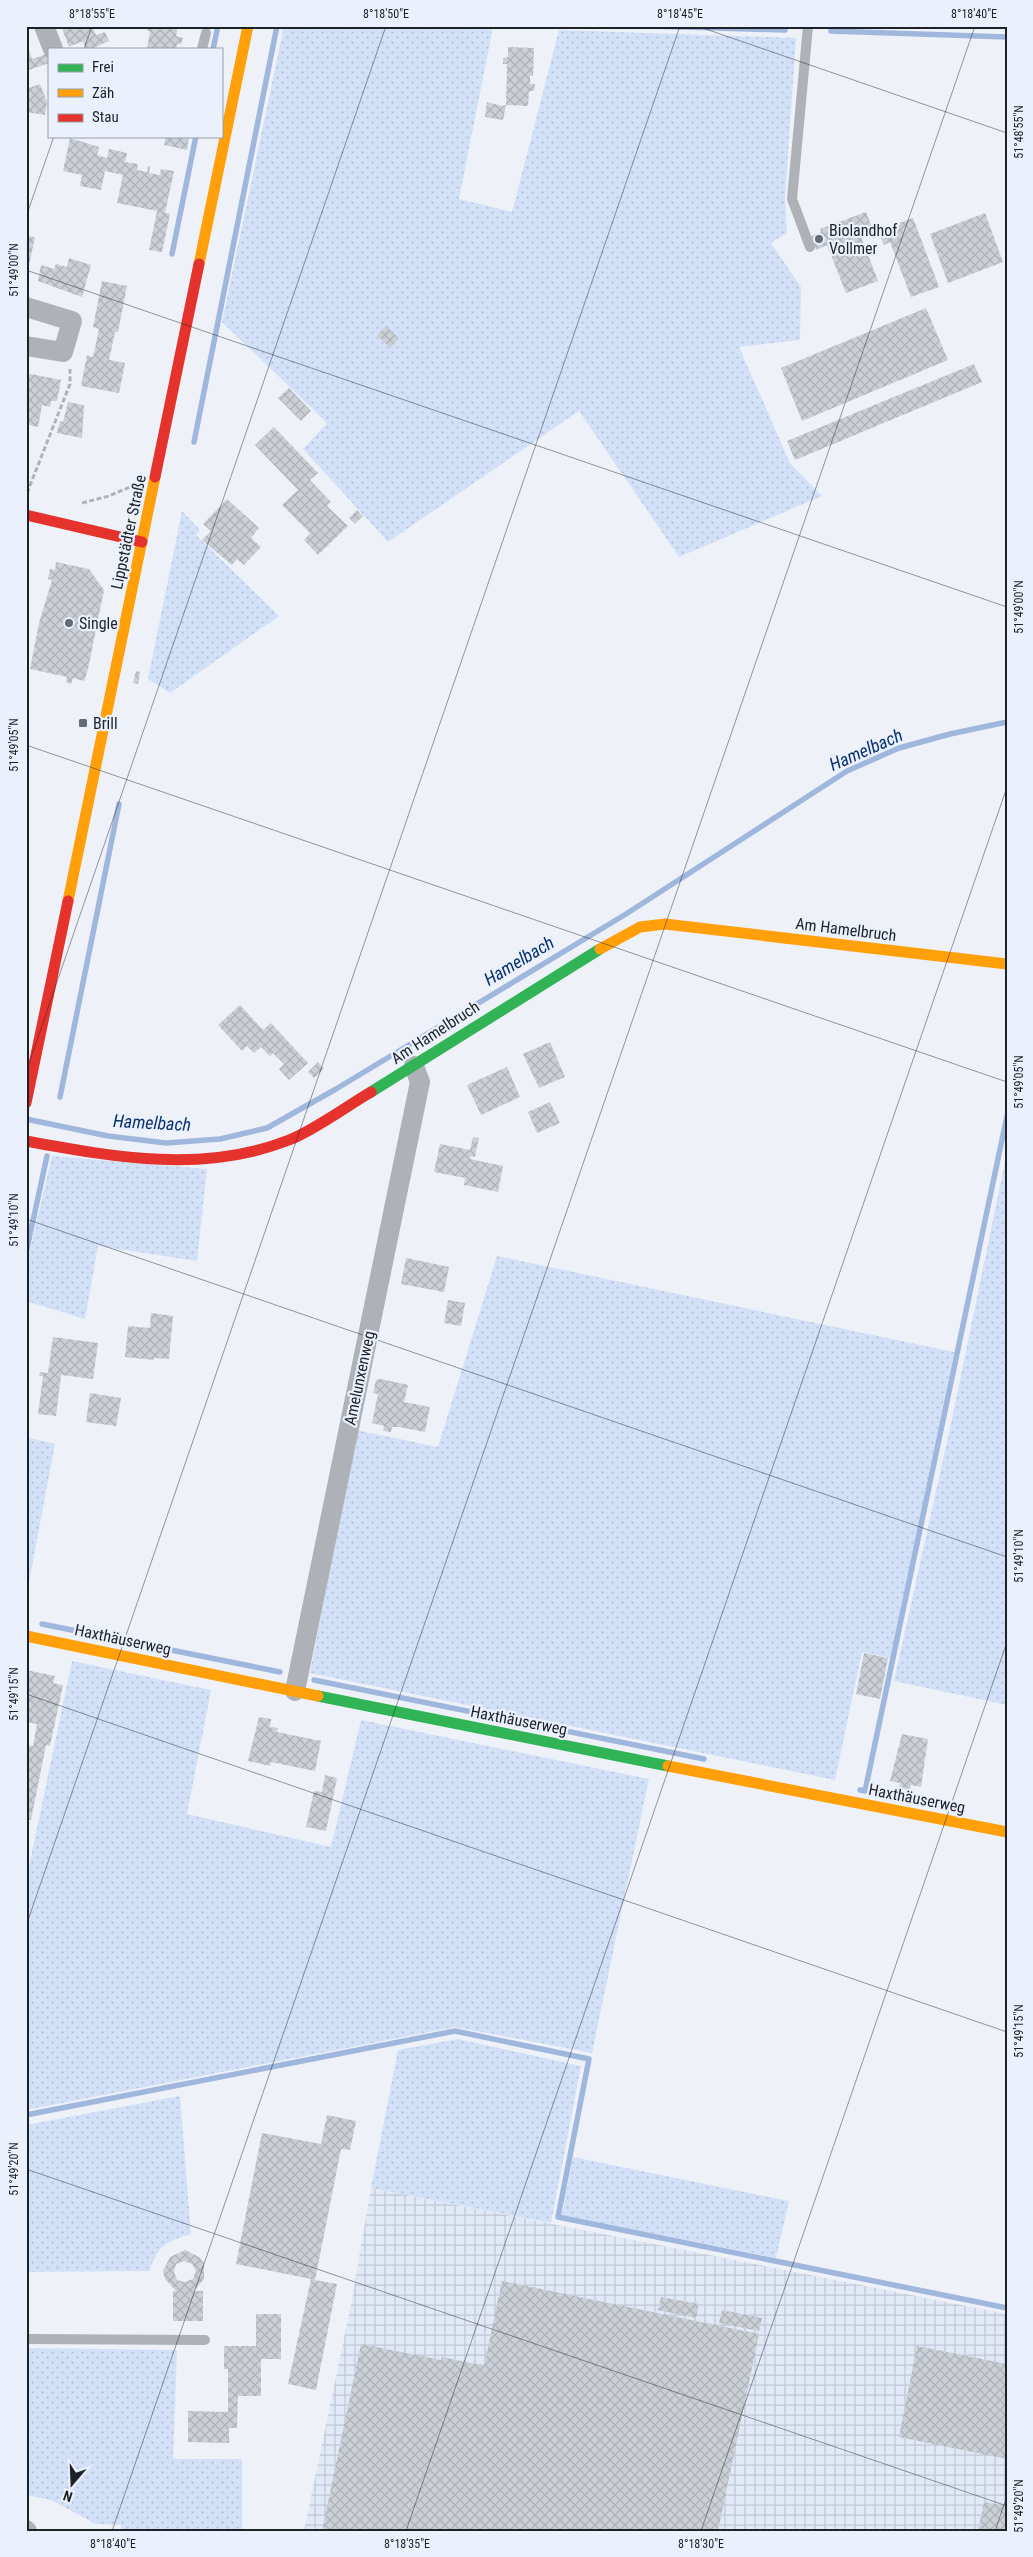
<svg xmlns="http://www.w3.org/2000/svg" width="1033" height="2557" font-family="'Roboto Condensed',sans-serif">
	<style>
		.industrial { fill: url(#industrial-grid) }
		.grass { fill: url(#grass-dots) }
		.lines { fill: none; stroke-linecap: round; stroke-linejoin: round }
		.stream { stroke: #a0b7dd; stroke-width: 5.5 }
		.building { fill: url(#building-cross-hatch); fill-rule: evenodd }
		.path { stroke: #b0b2b7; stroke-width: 3; stroke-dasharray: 5 2.5; stroke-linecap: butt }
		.lane { stroke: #aeb1b5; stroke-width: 10 }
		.street { stroke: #aeb1b5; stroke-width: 20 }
		.fast { stroke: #30b455; stroke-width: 11 }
		.slow { stroke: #ff9f0a; stroke-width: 11 }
		.jam { stroke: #e5322d; stroke-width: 11 }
		.ticks { fill: none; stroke: #1d2128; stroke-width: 1; stroke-opacity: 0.45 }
		.poi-dot { fill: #666a71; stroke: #eaf1fc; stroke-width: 2 }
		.labels { text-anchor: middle; stroke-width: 4.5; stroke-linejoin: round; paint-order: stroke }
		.poi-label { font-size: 16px; fill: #1d2128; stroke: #eaf1fc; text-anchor: start }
		.street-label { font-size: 16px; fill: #1d2128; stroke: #eaf1fc }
		.water-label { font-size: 18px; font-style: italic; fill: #0b316e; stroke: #eaf1fc }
		.neatline { fill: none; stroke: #1d2128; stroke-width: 2 }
		.ticks-label { font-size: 12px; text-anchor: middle; fill: #1d2128 }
	</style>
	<defs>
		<pattern id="industrial-grid" width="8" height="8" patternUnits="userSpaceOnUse" patternTransform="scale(1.25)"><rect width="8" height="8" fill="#e1e9f7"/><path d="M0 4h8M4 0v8" fill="none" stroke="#c1c8d4"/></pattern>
		<pattern id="grass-dots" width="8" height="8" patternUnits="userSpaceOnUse" patternTransform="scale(1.25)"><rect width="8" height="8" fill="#d2e1f8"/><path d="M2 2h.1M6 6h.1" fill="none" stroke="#b4c1d5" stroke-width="1.8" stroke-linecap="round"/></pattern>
		<pattern id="building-cross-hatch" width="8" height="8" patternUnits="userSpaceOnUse" patternTransform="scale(1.25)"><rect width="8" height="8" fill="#cbcfd6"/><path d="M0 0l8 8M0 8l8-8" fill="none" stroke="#aeb1b8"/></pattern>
	</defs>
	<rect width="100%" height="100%" fill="#eef2f8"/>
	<polygon class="industrial" points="371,2188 1007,2314 1007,2531 304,2531 351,2305"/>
	<g class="grass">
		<polygon points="284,26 493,27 459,199 512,212 559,30 796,38 785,198 787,233 771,243 801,287 800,340 739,347 790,463 822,496 679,557 579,411 388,542 303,449 327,423 222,322"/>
		<polygon points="182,511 200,530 196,535 279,616 170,693 148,679"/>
		<polygon points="1007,1152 1007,1705 894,1681 952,1419"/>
		<polygon points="52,1156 207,1169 197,1261 98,1246 85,1319 26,1301 26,1267"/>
		<polygon points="497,1256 954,1352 891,1658 862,1652 835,1780 310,1673 356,1430 438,1447"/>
		<polygon points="26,1437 55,1444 26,1598"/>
		<polygon points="72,1661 211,1690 187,1814 331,1847 361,1720 649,1779 592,2053 455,2027 26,2110 26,1881"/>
		<polygon points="458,2039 581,2066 551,2223 371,2188 398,2050"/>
		<path d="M180,2096L191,2234C165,2242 159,2245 149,2271L26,2272V2125Z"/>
		<polygon points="573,2157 789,2201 776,2258 562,2215"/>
		<polygon points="26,2348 177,2350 173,2459 242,2459 242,2531 121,2531 121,2525 96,2524 51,2500 26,2495"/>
	</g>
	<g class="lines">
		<g class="stream">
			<polyline points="649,26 785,30"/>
			<polyline points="831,31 1007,37"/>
			<polyline points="213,49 218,26"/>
			<polyline points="172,254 196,136"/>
			<polyline points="194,442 277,26"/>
			<polyline points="60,1097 119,804"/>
			<polyline points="26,1119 108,1136 166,1143 220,1139 267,1128 336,1089 626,914 847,771 899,748 950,734 1007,722"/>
			<polyline points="26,1253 47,1156"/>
			<polyline points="42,1624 280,1672"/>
			<polyline points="314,1680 704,1759"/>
			<polyline points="860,1790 865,1791 1007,1116"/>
			<polyline points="26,2115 455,2031 589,2059 558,2217 1007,2308"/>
		</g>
	</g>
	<g class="building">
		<polygon points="61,26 92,26 96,35 105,32 109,41 91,49 86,49 83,41 69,47"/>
		<polygon points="148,26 178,26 176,36 183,38 181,44 177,44 176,49 147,49 150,31 147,31"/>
		<polygon points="508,47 534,48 533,76 530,76 530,84 535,84 534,91 529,91 528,106 506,105 503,120 485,117 487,102 502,106 506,105 507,64 503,64 503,58 508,57"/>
		<polygon points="29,50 32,59 46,54 49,63 26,71 26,51"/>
		<polygon points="40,84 47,102 45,115 26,112 26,89"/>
		<polygon points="166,136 189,136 187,150 164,145"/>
		<polygon points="70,138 99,147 97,155 107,158 109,149 127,153 125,162 138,164 137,170 147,172 148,166 150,166 149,173 160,175 161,169 174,171 165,213 170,214 162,252 149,250 157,211 117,203 123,175 105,171 101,190 80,186 82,175 63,171"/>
		<polygon points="866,212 873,230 860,234 878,281 846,293 827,245 816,250 811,236 821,232 820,229"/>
		<polygon points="985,213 1003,262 948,283 930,234"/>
		<polygon points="913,218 939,287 911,297 890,242 884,245 878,230"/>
		<polygon points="26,236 35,237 27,275 26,275"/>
		<polygon points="69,258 91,265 82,297 38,281 41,265 54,269 56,264 67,267"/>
		<polygon points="102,281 127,286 118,332 115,332 109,360 125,363 119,393 81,386 87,355 93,357 98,334 99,329 93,327"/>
		<polygon points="926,308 948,360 802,421 781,368"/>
		<polygon points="386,326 399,339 390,348 377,335"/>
		<polygon points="974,364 982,382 795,460 787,441"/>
		<polygon points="26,373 61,380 57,401 51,401 50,407 42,405 38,427 26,424"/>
		<polygon points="289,388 311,411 301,421 278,398"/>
		<polygon points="68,402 84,405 82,438 57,433 60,421 63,422"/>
		<polygon points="274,427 318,473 310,480 331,502 327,506 348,526 318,555 304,540 310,533 282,505 298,490 255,445"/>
		<polygon points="227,499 259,528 251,538 261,547 244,565 237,559 232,565 202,540 211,531 203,524"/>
		<polygon points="357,510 363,516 355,524 349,518"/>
		<polygon points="56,562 89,569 104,590 88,669 84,681 73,678 71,684 66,682 67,677 30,669 39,623 52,580 48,579 50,569 55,570"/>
		<polygon points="136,671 140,672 138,684 133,683"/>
		<polygon points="240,1005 263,1030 271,1023 308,1063 289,1080 279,1069 284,1064 273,1053 270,1056 261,1047 254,1053 247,1046 242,1051 218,1025"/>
		<polygon points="550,1042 565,1077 539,1088 523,1054"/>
		<polygon points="318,1062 324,1069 314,1078 308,1072"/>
		<polygon points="507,1067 520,1097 481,1115 467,1085"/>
		<polygon points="550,1102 560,1123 537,1133 528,1112"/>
		<polygon points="473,1137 479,1138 475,1157 471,1156 470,1159 503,1166 498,1192 464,1185 465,1178 434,1172 440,1144 470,1150"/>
		<polygon points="406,1258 449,1267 444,1292 401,1284"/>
		<polygon points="448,1300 465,1303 461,1326 444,1323"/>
		<polygon points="151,1313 173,1316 169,1359 154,1358 154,1360 125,1357 128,1326 150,1328"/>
		<polygon points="53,1337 98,1343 93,1379 61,1375 56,1416 38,1414 43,1376 39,1376 40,1372 48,1373"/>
		<polygon points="381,1379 408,1385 404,1402 430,1407 425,1432 399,1427 392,1427 391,1432 383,1431 384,1426 372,1423 378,1394 373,1393 376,1380"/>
		<polygon points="90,1393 121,1398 116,1426 86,1422"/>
		<polygon points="864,1653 888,1658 880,1699 856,1694"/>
		<polygon points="26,1670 55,1676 53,1683 63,1685 50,1746 46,1745 31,1820 26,1819 26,1745 33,1746 37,1724 26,1722"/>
		<polygon points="259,1717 271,1719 270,1727 278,1728 277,1732 321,1741 315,1771 271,1762 270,1766 248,1761"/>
		<polygon points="902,1734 928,1739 921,1787 911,1785 910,1790 899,1788 900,1783 890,1781"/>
		<polygon points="325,1775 337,1778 326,1831 306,1827 314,1791 322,1792"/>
		<polygon points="327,2115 356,2121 350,2150 341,2149 315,2280 337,2284 316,2390 288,2384 311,2279 236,2264 262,2133 321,2144"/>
		<path d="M185,2250L199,2257L204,2263V2279L194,2291H203V2321H173V2291H176L165,2279L163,2271L170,2257ZM184,2261L192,2264L196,2271L193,2279L185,2282L177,2280L174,2272L176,2264Z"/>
		<polygon points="502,2281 759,2334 718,2531 322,2531 361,2344 441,2360 442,2357 484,2366"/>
		<polygon points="661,2297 699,2304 696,2318 658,2310"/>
		<polygon points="722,2310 762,2318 759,2331 719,2323"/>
		<polygon points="256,2314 281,2314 281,2359 261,2359 261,2396 238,2396 237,2428 229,2428 229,2443 188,2442 188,2411 228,2412 228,2369 224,2369 224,2346 256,2346"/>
		<polygon points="917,2346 1007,2364 1007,2459 899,2437"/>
		<polygon points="984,2502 1007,2506 1007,2531 978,2531"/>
	</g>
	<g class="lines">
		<g class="path">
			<polyline points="27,493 70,384 70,369"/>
			<polyline points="82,503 109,496 130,487"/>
		</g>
		<g class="lane">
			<polyline points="808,26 792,199 810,247"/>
			<polyline points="202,49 206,33"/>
			<polyline points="26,2339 205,2340"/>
		</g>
		<g class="street">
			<polyline points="44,26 53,49"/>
			<polyline points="26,307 72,321 63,352 26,346"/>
			<polyline points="295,1691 420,1082 414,1066"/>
			<polyline points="26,2530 27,2531"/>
		</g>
		<g class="fast">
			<polyline points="371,1092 600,949"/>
			<polyline points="318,1696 668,1766"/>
		</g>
		<g class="slow">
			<polyline points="199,264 248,26"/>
			<polyline points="68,901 155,477"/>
			<polyline points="600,949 640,927 665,924 1007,964"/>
			<polyline points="26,1636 318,1696"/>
			<polyline points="668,1766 1007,1832"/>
		</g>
		<g class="jam">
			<polyline points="155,477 199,264"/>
			<polyline points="26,515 142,542"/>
			<polyline points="26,1103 68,901"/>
			<path d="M26,1141C114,1157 203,1174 289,1140C313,1131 347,1106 371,1092"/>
		</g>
	</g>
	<path class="ticks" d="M697,26L1007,133M84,49L92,26M26,217L54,136M26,270L1007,607M26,745L1007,1082M26,1072L386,26M26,1219L1007,1557M26,1694L1007,2032M26,1926L680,26M26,2169L1007,2506M112,2531L975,26M406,2531L1007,787M701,2531L1007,1642M995,2531L1007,2496"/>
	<g class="poi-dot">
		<circle cx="819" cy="239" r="5"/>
		<circle cx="69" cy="623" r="5"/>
		<rect x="78" y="718" width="10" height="10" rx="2.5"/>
	</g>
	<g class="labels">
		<g class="poi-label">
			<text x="829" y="236">Biolandhof<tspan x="829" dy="18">Vollmer</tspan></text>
			<text x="79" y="629">Single</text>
			<text x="93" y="729">Brill</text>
		</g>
		<g class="street-label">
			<text transform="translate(128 532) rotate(-78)" y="6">Lippstädter Straße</text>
			<text transform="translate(846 929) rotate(7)" y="6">Am Hamelbruch</text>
			<text transform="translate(435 1032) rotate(-33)" y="6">Am Hamelbruch</text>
			<text transform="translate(359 1378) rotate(-78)" y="6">Amelunxenweg</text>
			<text transform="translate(123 1639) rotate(12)" y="6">Haxthäuserweg</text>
			<text transform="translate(519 1720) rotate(11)" y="6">Haxthäuserweg</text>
			<text transform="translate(917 1798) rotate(11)" y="6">Haxthäuserweg</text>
		</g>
		<g class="water-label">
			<text transform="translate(866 750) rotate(-24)" y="6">Hamelbach</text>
			<text transform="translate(519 961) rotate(-31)" y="6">Hamelbach</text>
			<text transform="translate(152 1123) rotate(3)" y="6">Hamelbach</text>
		</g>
	</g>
	<rect width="1033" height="2557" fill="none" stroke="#eaf1fc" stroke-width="55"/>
	<rect x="48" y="48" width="175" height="90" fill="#eaf1fc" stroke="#989ea7"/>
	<rect x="58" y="64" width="25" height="8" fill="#30b455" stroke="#989ea7"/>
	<text x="92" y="72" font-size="15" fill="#1d2128">Frei</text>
	<rect x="58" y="89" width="25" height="8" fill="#ff9f0a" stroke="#989ea7"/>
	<text x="92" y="98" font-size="15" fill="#1d2128">Zäh</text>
	<rect x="58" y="114" width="25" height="8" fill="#e5322d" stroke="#989ea7"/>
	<text x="92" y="122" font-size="15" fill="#1d2128">Stau</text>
	<g transform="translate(72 2484) rotate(199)" stroke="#eaf1fc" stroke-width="4" paint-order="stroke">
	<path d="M0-4L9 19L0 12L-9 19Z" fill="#1d2128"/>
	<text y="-8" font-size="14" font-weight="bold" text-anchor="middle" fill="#1d2128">N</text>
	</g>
	<rect x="28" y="28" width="978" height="2502" class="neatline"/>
	<g class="ticks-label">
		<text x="92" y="18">8°18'55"E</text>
		<text x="386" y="18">8°18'50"E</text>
		<text x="680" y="18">8°18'45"E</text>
		<text x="974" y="18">8°18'40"E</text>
		<text transform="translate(1019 132) rotate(-90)" y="4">51°48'55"N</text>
		<text transform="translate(14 270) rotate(-90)" y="4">51°49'00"N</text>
		<text transform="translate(1019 607) rotate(-90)" y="4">51°49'00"N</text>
		<text transform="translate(14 745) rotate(-90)" y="4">51°49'05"N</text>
		<text transform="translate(1019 1082) rotate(-90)" y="4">51°49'05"N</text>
		<text transform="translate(14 1220) rotate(-90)" y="4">51°49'10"N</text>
		<text transform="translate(1019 1556) rotate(-90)" y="4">51°49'10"N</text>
		<text transform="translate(14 1694) rotate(-90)" y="4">51°49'15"N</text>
		<text transform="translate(1019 2031) rotate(-90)" y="4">51°49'15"N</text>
		<text transform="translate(14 2169) rotate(-90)" y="4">51°49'20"N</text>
		<text transform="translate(1019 2506) rotate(-90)" y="4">51°49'20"N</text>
		<text x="113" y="2548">8°18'40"E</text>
		<text x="407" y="2548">8°18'35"E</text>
		<text x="701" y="2548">8°18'30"E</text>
	</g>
</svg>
